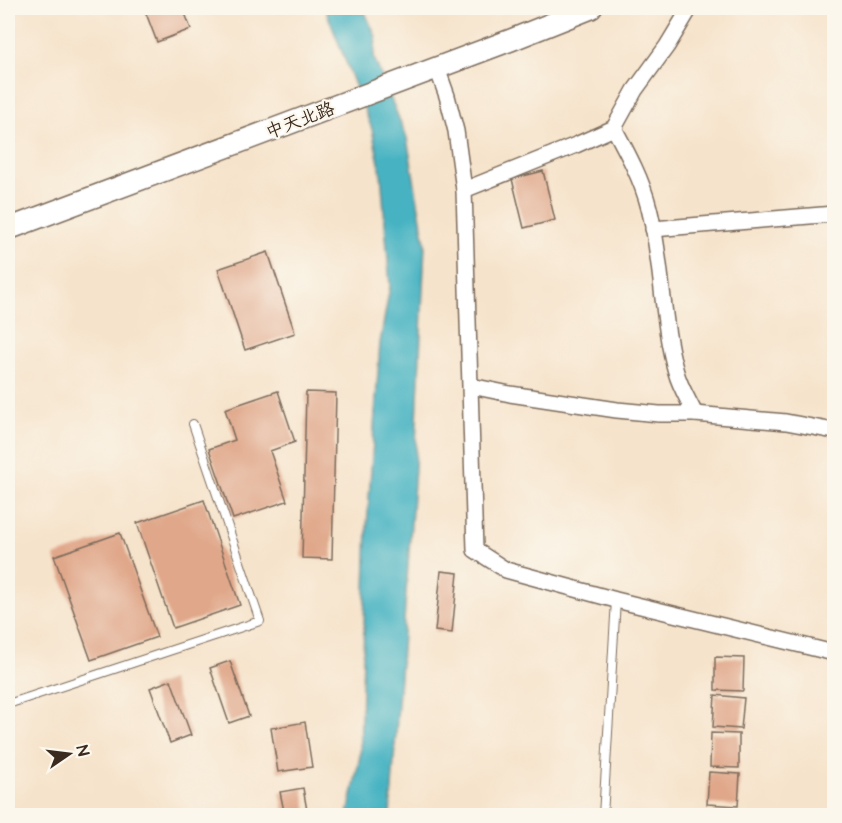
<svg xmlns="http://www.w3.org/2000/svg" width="842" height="823" font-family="'Architects Daughter','LXGW WenKai TC',sans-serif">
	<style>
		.water { fill: #46b3c2; stroke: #406e70; stroke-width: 1.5 }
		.building { fill: #e0a78a }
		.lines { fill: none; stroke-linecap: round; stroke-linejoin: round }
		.lane-casing { stroke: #7c6b5b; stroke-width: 10 }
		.street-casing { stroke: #7c6b5b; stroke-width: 18 }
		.secondary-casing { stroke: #7c6b5b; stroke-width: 24 }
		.lane { stroke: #fff; stroke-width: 8 }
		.street { stroke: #fff; stroke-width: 15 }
		.secondary { stroke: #fff; stroke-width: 21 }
		.labels { text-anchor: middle; stroke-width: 4.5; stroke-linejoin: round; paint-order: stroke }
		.street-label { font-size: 18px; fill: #3b2a1e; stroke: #fbf7ec }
	</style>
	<rect width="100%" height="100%" fill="#fbf7ec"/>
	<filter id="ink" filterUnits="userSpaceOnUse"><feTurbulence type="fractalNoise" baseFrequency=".0167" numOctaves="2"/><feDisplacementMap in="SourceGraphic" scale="12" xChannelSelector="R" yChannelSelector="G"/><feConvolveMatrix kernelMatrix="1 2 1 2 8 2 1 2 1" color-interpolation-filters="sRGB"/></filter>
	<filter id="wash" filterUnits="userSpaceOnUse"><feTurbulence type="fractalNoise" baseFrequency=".008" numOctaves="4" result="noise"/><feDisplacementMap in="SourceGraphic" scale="24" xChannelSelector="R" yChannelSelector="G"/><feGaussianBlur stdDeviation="1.35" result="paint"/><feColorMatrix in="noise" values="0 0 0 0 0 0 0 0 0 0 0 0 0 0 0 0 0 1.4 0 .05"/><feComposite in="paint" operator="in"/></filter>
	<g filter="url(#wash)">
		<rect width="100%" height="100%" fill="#f6e3cb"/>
		<polygon class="water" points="325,8 363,8 376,37 374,58 407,138 425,243 415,468 390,815 348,815 360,756 367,526 380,343 390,286 381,172 372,129"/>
		<g id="blocks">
			<g class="building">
				<polygon points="144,8 183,8 191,29 157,42"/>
				<polygon points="543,171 555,220 524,228 512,179"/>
				<polygon points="268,252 295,333 245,350 218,269"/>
				<polygon points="278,391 295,442 270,451 287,501 233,519 209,449 235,440 225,409"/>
				<polygon points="306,392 336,393 332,559 302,558"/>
				<polygon points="204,500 240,605 173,628 137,523"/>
				<polygon points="120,533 157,637 91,660 54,556"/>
				<polygon points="441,571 458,573 452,633 435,631"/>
				<polygon points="715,657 744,658 743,691 715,690"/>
				<polygon points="230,661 249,716 229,723 210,668"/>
				<polygon points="171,680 191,735 170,743 150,688"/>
				<polygon points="715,695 744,698 741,729 713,727"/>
				<polygon points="305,722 312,767 278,772 271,728"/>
				<polygon points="711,733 739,734 739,768 710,767"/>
				<polygon points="709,772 740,774 738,806 707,804"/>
				<polygon points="303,788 308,816 285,816 280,792"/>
			</g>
		</g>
	</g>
	<g filter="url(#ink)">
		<use href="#blocks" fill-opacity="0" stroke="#7c6b5b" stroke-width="1.5"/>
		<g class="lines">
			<g class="lane-casing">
				<g id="lane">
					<polyline points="8,704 260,621 193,424"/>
					<polyline points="603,816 616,600"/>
				</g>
			</g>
			<g class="street-casing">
				<g id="street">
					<polyline points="437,68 447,96 456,131 464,190 475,550 506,570 616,600 834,653"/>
					<path d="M614,128C628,154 642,180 649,208C663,262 661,320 676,372C680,387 689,401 695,414"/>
					<polyline points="464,190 576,145 614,128 635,90 667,46 690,8"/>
					<polyline points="653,229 834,214"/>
					<polyline points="471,386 510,394 617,410 659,414 695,414 786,422 834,431"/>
				</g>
			</g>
			<g class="secondary-casing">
				<polyline id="secondary" points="8,229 511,40 591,8"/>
			</g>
			<use href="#lane" class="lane"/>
			<use href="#street" class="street"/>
			<use href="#secondary" class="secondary"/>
		</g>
	</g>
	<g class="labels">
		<g class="street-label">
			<text transform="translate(300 120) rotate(-21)" y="6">中天北路</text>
		</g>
	</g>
	<rect width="842" height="823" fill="none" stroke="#fbf7ec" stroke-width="30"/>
	<g transform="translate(69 754) rotate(76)" stroke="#fbf7ec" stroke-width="4.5" paint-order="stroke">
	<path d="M0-4.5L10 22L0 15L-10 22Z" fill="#3b2a1e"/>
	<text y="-9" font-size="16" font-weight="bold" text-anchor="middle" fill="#3b2a1e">N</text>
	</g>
</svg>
